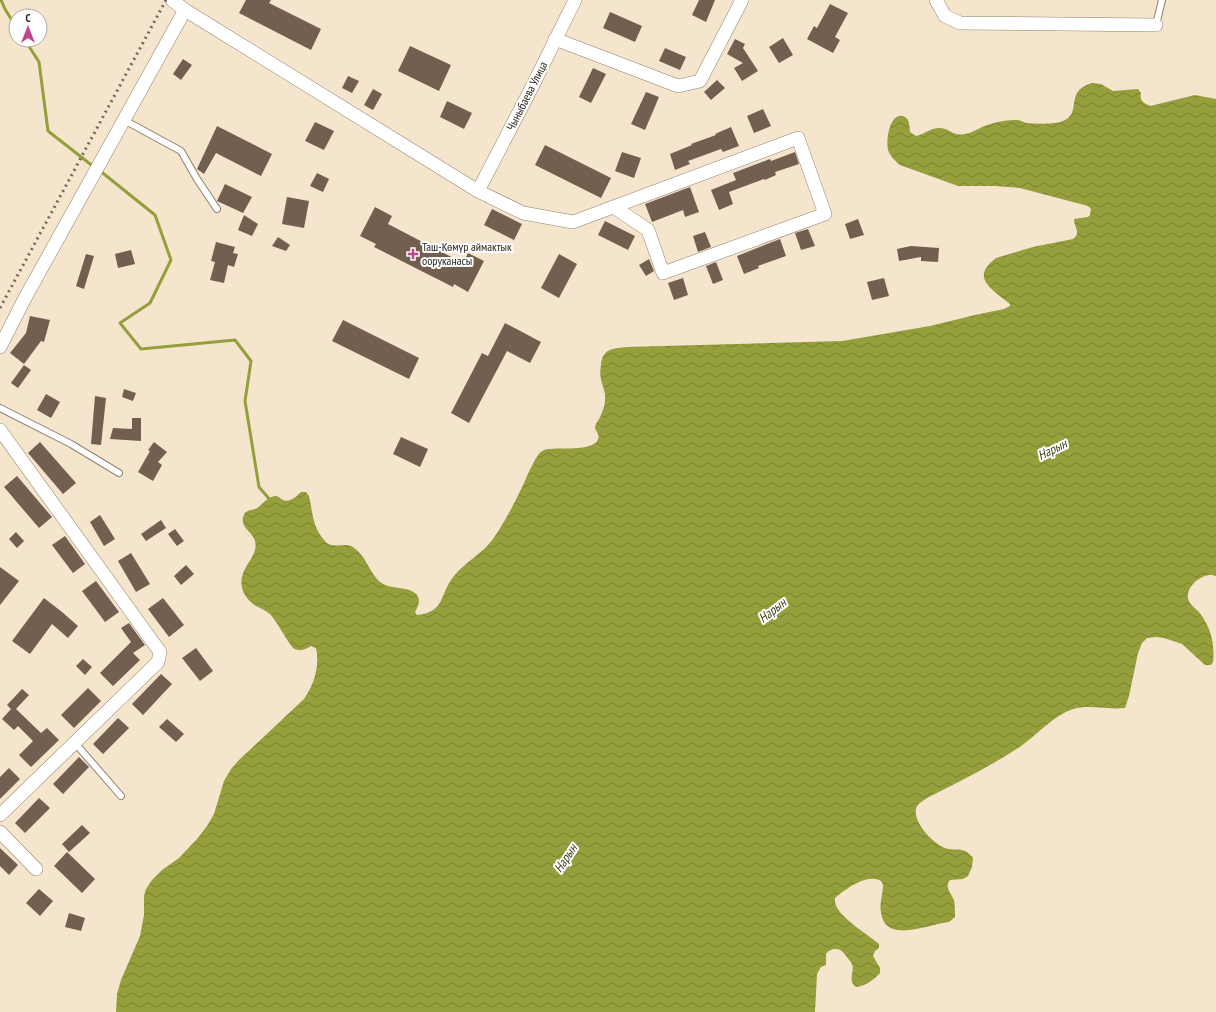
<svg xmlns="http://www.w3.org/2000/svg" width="1216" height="1012" font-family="'PT Sans Narrow',sans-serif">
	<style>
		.water { fill: url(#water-waves) }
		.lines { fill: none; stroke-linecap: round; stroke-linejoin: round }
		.stream { stroke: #959f3b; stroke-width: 3 }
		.building { fill: #735f4f }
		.service-casing { stroke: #8e806b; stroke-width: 8 }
		.minor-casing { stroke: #8e806b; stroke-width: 14 }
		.service { stroke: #fff; stroke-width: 6 }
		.minor { stroke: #fff; stroke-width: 13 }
		.rail { stroke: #71675a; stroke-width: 3; stroke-dasharray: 2 4; stroke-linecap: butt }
		.poi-dot { fill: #c24491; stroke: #fff; stroke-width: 1.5 }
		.labels { text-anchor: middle; stroke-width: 4; stroke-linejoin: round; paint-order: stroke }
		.street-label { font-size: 12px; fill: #2b251d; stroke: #fff }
		.poi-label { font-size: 12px; fill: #2b251d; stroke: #fff; text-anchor: start }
		.water-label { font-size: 13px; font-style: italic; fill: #3e4219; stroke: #fff }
	</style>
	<defs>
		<pattern id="water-waves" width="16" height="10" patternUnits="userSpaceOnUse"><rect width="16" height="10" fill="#959f3b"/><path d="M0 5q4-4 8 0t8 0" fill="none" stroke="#7a8131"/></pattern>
	</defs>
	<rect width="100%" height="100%" fill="#f5e5cd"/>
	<path class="water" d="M1092,83L1101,84L1113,91L1138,89L1141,93C1139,101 1144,103 1150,106L1195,95L1216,99V576C1205,571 1186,585 1188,598C1189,604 1195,608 1199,612C1211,627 1215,644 1213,662L1211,665H1205L1182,644L1164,638L1156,637L1147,638L1142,643L1138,653L1129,696L1125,708C1107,710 1090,704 1073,709C1053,716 1038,734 1021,746C991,766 959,782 927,798C923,801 917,804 916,809C913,822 933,844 945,848C957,852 963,845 973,858L972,867L968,876L963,879L950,880C944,887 951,893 954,900C955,906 955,912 955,917L949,922C928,924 885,945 881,912C879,904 883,894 883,885L881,881C867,873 846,889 835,898C832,914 868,934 879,944V948L875,951L873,956L880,968V973C874,980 865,986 856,987C847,980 855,972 852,964C850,961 848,958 846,956C843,952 841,949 836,949C831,949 828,951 826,954V965L821,967L817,974L815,1012H116L117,994L121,980L140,936L144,915V896L146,889L152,880L162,870L179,858L197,839L207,826L214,814L224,781L231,769L239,760L304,699C314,685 320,666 316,648L311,646C304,650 300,652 293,648C285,638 279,625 271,615C266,610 259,608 253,604C243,596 238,584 244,571C248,561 258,553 255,541C252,531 241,529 243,517C244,516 244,513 246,512C249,510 254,510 257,508C263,504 267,497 275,496C279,496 279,498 283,500C290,503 297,496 301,492H306L309,496C313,513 312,527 325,541C331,549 343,543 351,546C365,553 369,572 380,582C390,590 411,586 417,595C421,601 418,606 415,612L417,615C446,612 439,594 454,576C465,562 482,554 493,539C505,522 515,502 524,483C527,477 529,470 533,464C535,459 539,452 544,450C556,446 594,453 598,439C600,434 596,432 595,428C595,423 600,419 601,415C603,410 605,405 605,400C606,393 603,387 601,380C600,375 600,370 601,365C602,349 613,348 627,347L842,341L930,326L975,315L1004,309L1010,306V304C993,290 969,278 996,258L1033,247L1073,239C1081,233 1075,228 1074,221V219L1088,217L1090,215L1091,209L1088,206L1020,188L995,186H958L900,165C895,161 890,156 888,150C886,141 889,113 903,116C905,117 907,118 908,120C909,123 910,129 910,132L916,136C925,134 930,128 939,128C950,128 953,137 965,134C971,133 976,130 982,127C992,123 1004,120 1015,120C1019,119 1022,122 1026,123C1033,124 1054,124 1060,122C1085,115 1062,92 1092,83Z"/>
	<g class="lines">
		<g class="stream">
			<polyline points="1,0 5,9 16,27"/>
			<polyline points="25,40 39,62 48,131 94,167"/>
			<polyline points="99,170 155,215 171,260 150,303 120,323 141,349 235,340 251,361 245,401 259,487 271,501"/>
		</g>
	</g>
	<g class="building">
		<polygon points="246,0 271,0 269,3 321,29 311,50 239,13"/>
		<polygon points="699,0 715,0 706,22 692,15"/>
		<polygon points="830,4 848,13 835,37 840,40 833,53 807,39 814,26 817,28"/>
		<polygon points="610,12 642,26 635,42 603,28"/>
		<polygon points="783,38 793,55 779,63 769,47"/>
		<polygon points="735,39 745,44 743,48 758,71 742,81 734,68 743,63 727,54"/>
		<polygon points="410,46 451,65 439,91 398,71"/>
		<polygon points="665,48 686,57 680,70 659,61"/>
		<polygon points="183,59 192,65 181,80 173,74"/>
		<polygon points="593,68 606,74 591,103 579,97"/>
		<polygon points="348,76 359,81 352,93 342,88"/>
		<polygon points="717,80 725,88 711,100 704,92"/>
		<polygon points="373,89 382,94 373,110 364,105"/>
		<polygon points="646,92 659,97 645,130 631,124"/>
		<polygon points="447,101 472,113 464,129 440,117"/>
		<polygon points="763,109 771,126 754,133 747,116"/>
		<polygon points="315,122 334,131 324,150 305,141"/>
		<polygon points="217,126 272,154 261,176 216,153 204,174 197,169"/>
		<polygon points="731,127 739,146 723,152 721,149 688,161 690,164 675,170 670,154 692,145 691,144 716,135 715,134"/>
		<polygon points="545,145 611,178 601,198 535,165"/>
		<polygon points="622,152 641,158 634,178 615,171"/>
		<polygon points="795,152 799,164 775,172 776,175 765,180 764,179 729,192 733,204 719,210 711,190 736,180 733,173 770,159 771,161"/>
		<polygon points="317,173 329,179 323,192 310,186"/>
		<polygon points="225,184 252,197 243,213 217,201"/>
		<polygon points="690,187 699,212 685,217 683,210 652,222 645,204"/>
		<polygon points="287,197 309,201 304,228 282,224"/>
		<polygon points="375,207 392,216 388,224 463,263 468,253 484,261 468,292 454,284 453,287 374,247 376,244 360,236"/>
		<polygon points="492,209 522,224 514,240 484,225"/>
		<polygon points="244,215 258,224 252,236 238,230"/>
		<polygon points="858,219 864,235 850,239 845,224"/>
		<polygon points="605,221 635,236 628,250 598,235"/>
		<polygon points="808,229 815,246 801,250 795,233"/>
		<polygon points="705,232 711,247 698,252 693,236"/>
		<polygon points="278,237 290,245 286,251 272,246"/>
		<polygon points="780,239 786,256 758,266 759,268 744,274 737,256"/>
		<polygon points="216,242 235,247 233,253 238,254 234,267 228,265 224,283 210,280 215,262 211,261"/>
		<polygon points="911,246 939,248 938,262 921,261 921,257 899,261 897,249"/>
		<polygon points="131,250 135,264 118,268 115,254"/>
		<polygon points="86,254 94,256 84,289 76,286"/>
		<polygon points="559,254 577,264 559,298 541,288"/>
		<polygon points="649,259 654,271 646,276 639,265"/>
		<polygon points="716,262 723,280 713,284 706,266"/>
		<polygon points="683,278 688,295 674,300 668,283"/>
		<polygon points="884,278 889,296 872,300 867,282"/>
		<polygon points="30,316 50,320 44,342 41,341 24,364 10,353 26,333"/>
		<polygon points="343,320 419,358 409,379 332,341"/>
		<polygon points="505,323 541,342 530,363 507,351 469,423 451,413 482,353 488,356"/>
		<polygon points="24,365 31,370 18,388 11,383"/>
		<polygon points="124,389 136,393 133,401 122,397"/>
		<polygon points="46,394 60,402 51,418 37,410"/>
		<polygon points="95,396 106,398 101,445 91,444"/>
		<polygon points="132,418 141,418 141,441 110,439 113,428 132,429"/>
		<polygon points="401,437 428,449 420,467 393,454"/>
		<polygon points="40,442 76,483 63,494 28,453"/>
		<polygon points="154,442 167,452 158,462 162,465 153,481 138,472 150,451 148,450"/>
		<polygon points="17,476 52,517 39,528 4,487"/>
		<polygon points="100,515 115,539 104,546 90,522"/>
		<polygon points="161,520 166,528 146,541 141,534"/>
		<polygon points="175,529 184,541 177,546 168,534"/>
		<polygon points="16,532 24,541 17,548 9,539"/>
		<polygon points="65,536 85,564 73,573 52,545"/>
		<polygon points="131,553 150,584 136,592 118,561"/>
		<polygon points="186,565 194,574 181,585 174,576"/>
		<polygon points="0,567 19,581 0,605"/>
		<polygon points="96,581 119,612 105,622 82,591"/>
		<polygon points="44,598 62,612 78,626 68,638 52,624 30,654 12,641"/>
		<polygon points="163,598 184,625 169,637 148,609"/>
		<polygon points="129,623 145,645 133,653 140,660 113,686 100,673 131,642 121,628"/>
		<polygon points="196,648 213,671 200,681 182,658"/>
		<polygon points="83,659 92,667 85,675 76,666"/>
		<polygon points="161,674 172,684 143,715 132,704"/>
		<polygon points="88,688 101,701 74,728 61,715"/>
		<polygon points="22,689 29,695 16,709 41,733 47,728 59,740 31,767 19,755 33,741 18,726 14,730 2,719 11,709 7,705"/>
		<polygon points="118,718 129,728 103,754 93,744"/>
		<polygon points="167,719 184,734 176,742 159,727"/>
		<polygon points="79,757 89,767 63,794 53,784"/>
		<polygon points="9,768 20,779 0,799 0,777"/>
		<polygon points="39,798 50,808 25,833 15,823"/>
		<polygon points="82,825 90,833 69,852 62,844"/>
		<polygon points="0,848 18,865 9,875 0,866"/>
		<polygon points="67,852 95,879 82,893 54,866"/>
		<polygon points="39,889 53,901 40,916 26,903"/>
		<polygon points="69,913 85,918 81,931 65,927"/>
	</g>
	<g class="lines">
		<g class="service-casing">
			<g id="service">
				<polyline points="1156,25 1162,0"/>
				<polyline points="124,120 181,151 197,179 217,209"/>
				<polyline points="0,408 71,444 119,473"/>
				<polyline points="75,743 121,796"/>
			</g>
		</g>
		<g class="minor-casing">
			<g id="minor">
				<polyline points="172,0 185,10 478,191 523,213 573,222 798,138 825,214 663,273 648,230 614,207"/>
				<polyline points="936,0 945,16 960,23 1156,25"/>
				<polyline points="555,39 678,86 700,81 742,0"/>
				<polyline points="478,191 532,87 575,0"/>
				<polyline points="0,347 25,298 185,10"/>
				<polyline points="0,430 160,652 158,662 0,815"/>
				<polyline points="0,832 36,869"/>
			</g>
		</g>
		<use href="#service" class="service"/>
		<use href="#minor" class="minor"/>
		<polyline class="rail" points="0,308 166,0"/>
	</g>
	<path class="poi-dot" d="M411 248h4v4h4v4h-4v4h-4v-4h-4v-4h4z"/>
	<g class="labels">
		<g class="street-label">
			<text transform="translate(527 96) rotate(-63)" y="4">Чыныбаева Улица</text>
		</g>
		<g class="poi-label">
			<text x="422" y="251">Таш-Көмүр аймактык<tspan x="422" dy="14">ооруканасы</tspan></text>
		</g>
		<g class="water-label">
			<text transform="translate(1052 449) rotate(-26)" y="5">Нарын</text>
			<text transform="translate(772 610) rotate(-38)" y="5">Нарын</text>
			<text transform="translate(565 858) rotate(-56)" y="5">Нарын</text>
		</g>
	</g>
	<g transform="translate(28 28)"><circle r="19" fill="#ffffff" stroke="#aaa8a5"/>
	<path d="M0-3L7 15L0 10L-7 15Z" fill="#c24491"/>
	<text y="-6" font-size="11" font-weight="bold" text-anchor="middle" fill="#2b251d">С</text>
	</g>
</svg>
